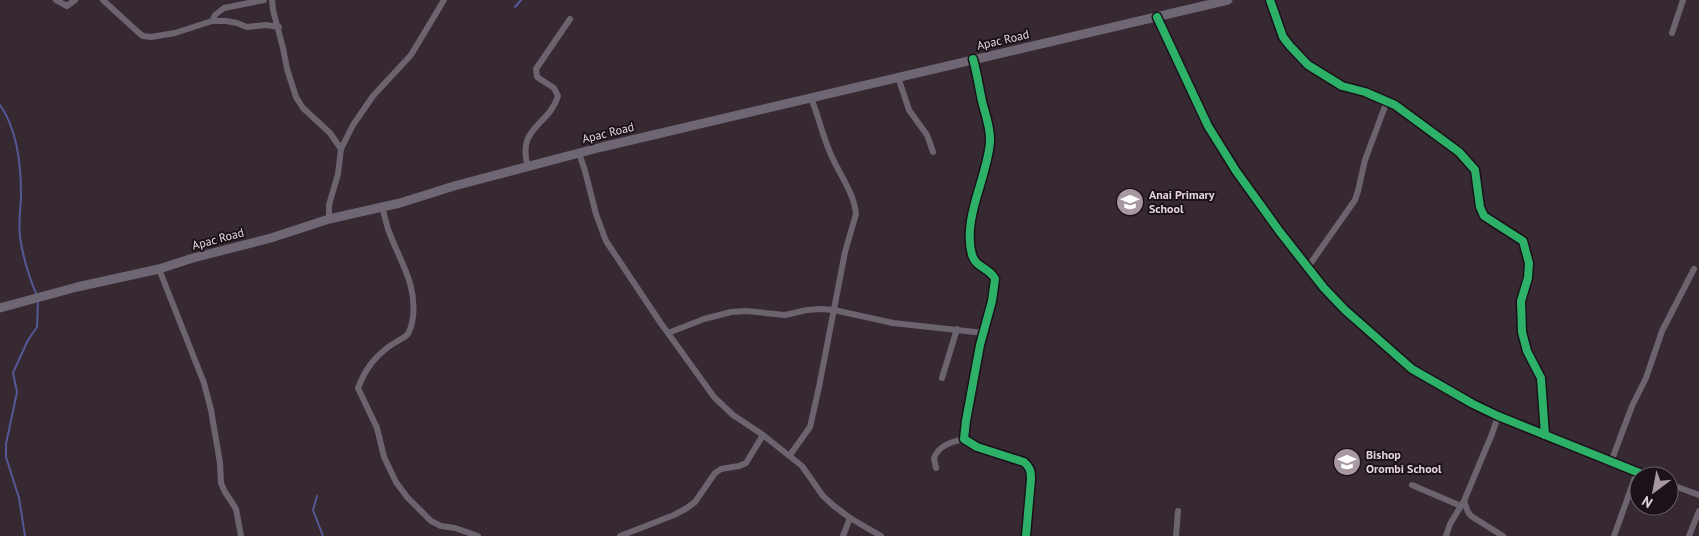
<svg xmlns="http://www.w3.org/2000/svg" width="1699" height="536" font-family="'PT Sans',sans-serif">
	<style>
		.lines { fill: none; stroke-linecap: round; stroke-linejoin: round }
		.stream { stroke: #555896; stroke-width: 2 }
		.minor { stroke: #6b646e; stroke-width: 6 }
		.secondary { stroke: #6e6672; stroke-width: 9 }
		.cycleway-casing { stroke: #1b1118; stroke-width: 11 }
		.cycleway { stroke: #2db169; stroke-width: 8 }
		.labels { text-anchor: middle; stroke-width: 4; stroke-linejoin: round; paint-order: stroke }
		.street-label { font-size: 12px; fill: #e4d4de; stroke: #1b1118 }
		.poi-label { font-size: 12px; font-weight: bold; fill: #e4d4de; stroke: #1b1118; text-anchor: start }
	</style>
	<rect width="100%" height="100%" fill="#362932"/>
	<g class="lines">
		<g class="stream">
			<polyline points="515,7 521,0"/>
			<path d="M0,105C17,129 21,165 21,194C21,208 18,223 20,237C23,257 29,277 37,296"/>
			<polyline points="317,496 313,510 323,536"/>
			<polyline points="25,536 19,498 6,457 6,444 17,392 13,373 28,340 37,327 38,300"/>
		</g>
		<g class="minor">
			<polyline points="56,0 67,6 75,0"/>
			<polyline points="103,0 139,33 143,36 151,37 175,33 212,21 226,21 237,23 247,27 266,25 279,27"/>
			<polyline points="272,0 273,10 283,48 287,69 296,97 303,108 330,133 341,149"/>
			<polyline points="1270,0 1283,37 1290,46 1308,65 1342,86 1365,92 1395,105 1459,152 1475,170 1480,207 1484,216 1523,241 1529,263 1528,278 1521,301 1522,332 1527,351 1541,378 1545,435"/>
			<polyline points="1157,17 1208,126 1236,171 1280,232 1324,288 1345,310 1412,369 1473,404 1498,416 1647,476"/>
			<polyline points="212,21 215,15 224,8 264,0"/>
			<polyline points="1672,33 1683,0"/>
			<path d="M973,59C977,73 979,87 982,101C985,114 991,128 990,142C987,179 962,218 972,255C976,268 990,268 995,279L992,301L980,345L966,421L964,439L977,447L1024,462C1030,467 1031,471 1031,479L1026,536"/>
			<polyline points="898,77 909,110 927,135 933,152"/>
			<polyline points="579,153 585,171 596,214 606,241 660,322 714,397 733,415 763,435 802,466 823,496 834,506 850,518 881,536"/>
			<path d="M528,167C516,127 549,126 558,96L554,88L537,77L536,69L570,19"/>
			<path d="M382,206C384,214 386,222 388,229C399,260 417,283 413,317C412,324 411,330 407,335C401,340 393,343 387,348C373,359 365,370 358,388L377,428L384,457L396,482L407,497L431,521L441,526L455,528L478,536"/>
			<polyline points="329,219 329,205 338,174 341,149 353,125 373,96 411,55 444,0"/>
			<polyline points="1308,267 1355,200 1358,191 1365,160 1387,101"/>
			<polyline points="159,269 204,383 211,410 220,463 221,483 225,492 236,509 241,536"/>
			<polyline points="668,333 704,319 731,312 746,311 785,315 807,310 821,309 834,310 893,323 984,333"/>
			<polyline points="942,378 957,329"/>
			<path d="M790,455L810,427L819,387L845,252L856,214C854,193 840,175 832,157C823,138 819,117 811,98"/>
			<polyline points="1611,462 1632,406 1646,378 1662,331 1694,269"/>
			<path d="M936,468L934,458C939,445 952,442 964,439"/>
			<polyline points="1669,484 1699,495"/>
			<polyline points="1412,485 1461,506"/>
			<polyline points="1464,501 1468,512 1471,516 1503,536"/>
			<polyline points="620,536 674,515 687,508 695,502 715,473 721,469 739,466 746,463 763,435"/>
			<polyline points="843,536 850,518"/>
			<polyline points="1176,536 1178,511"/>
			<polyline points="1446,536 1450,524 1464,501 1492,434 1498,416"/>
			<polyline points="1614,536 1637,472"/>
			<polyline points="1689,536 1699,511"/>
		</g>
		<polyline class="secondary" points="0,308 77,287 159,269 193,258 271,238 329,219 400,203 454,186 602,147 1228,0"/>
		<g class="cycleway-casing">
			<g id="cycleway">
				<polyline points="1270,0 1283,37 1290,46 1308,65 1342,86 1365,92 1395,105 1459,152 1475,170 1480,207 1484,216 1523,241 1529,263 1528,278 1521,301 1522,332 1527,351 1541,378 1545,435"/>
				<polyline points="1157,17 1208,126 1236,171 1280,232 1324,288 1345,310 1412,369 1473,404 1498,416 1647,476"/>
				<path d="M973,59C977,73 979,87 982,101C985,114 991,128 990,142C987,179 962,218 972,255C976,268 990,268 995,279L992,301L980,345L966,421L964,439L977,447L1024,462C1030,467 1031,471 1031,479L1026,536"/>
			</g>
		</g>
		<use href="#cycleway" class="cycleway"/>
	</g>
	<defs>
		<g id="school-disc" transform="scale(1.4375)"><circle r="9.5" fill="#a798a2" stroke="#1b1118"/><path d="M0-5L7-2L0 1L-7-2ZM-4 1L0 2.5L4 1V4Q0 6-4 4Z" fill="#fff"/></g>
	</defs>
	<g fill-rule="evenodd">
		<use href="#school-disc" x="1130" y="202"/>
		<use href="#school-disc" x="1347" y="462"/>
	</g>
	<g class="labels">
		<g class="street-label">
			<text transform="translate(1003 40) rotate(-13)" y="4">Apac Road</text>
			<text transform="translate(608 133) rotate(-14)" y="4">Apac Road</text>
			<text transform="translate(218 239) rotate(-15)" y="4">Apac Road</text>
		</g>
		<g class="poi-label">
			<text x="1149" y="199">Anai Primary<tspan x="1149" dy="14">School</tspan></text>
			<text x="1366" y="459">Bishop<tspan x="1366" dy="14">Orombi School</tspan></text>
		</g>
	</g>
	<g transform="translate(1654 491) rotate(212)"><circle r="24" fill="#1b1118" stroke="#6b5f67"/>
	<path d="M0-4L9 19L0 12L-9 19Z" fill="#a798a2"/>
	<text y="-8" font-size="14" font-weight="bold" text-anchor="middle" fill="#e4d4de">N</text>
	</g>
</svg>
